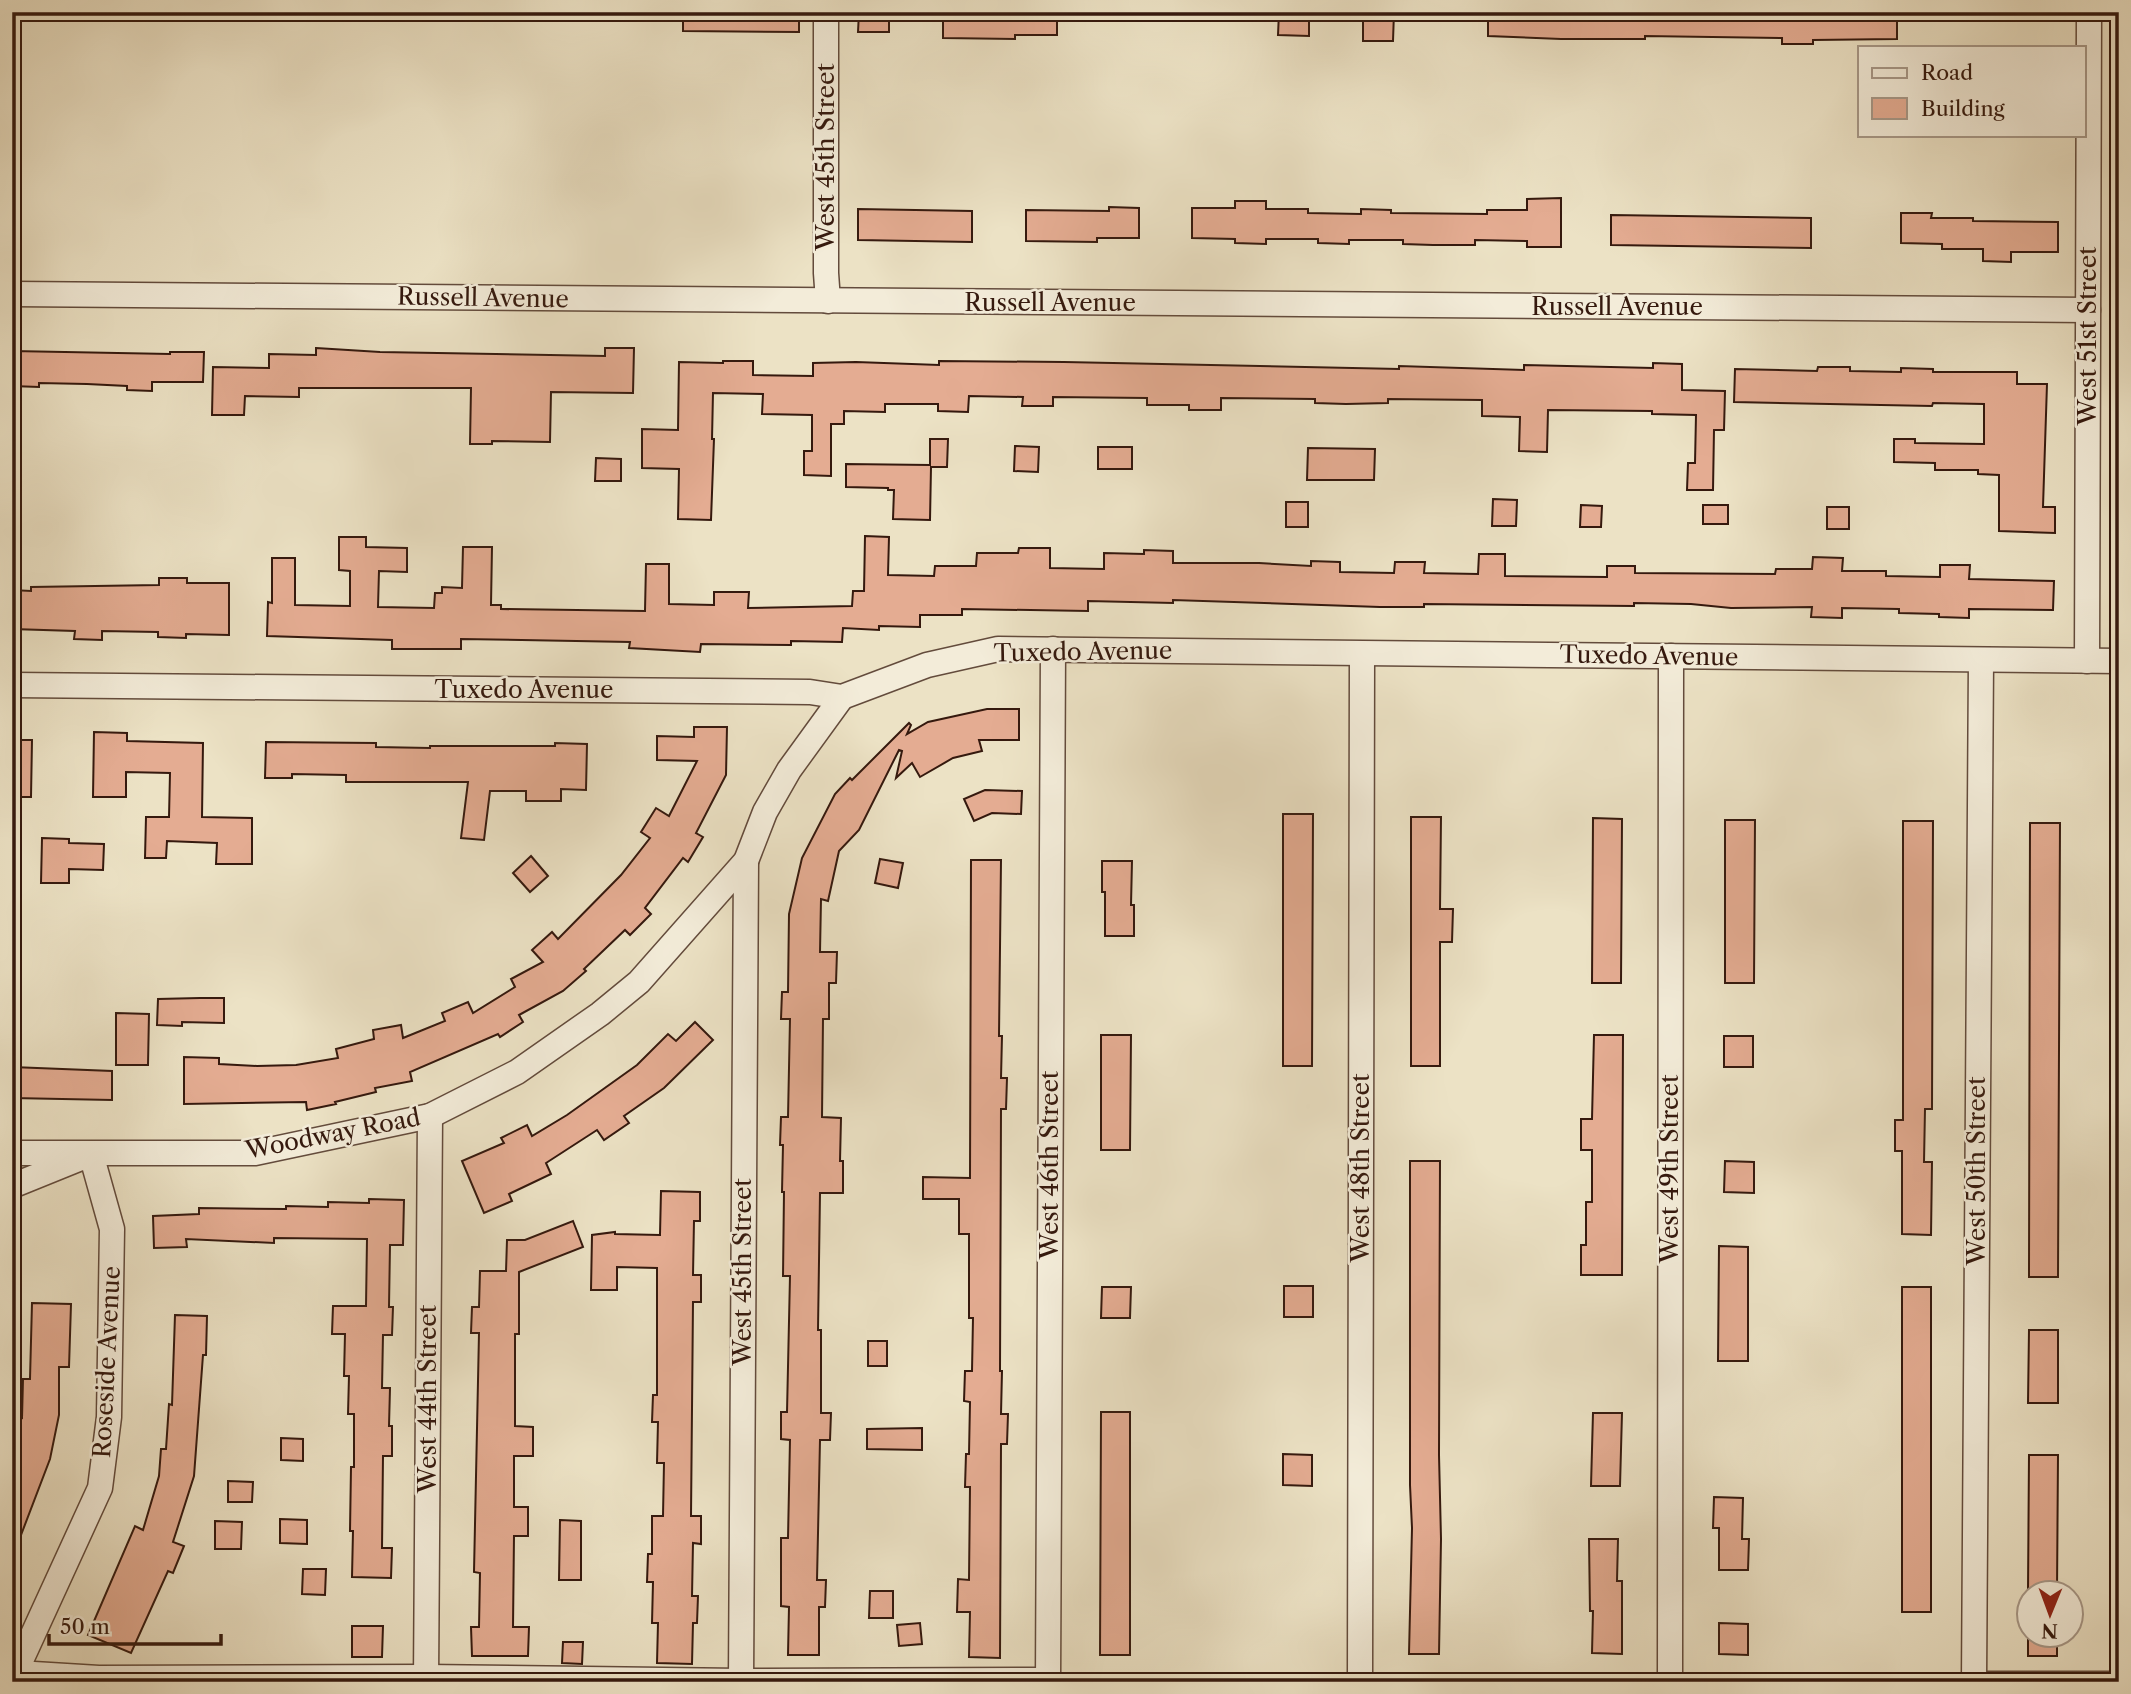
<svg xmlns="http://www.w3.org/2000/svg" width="2131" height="1694" font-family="'Libre Caslon Text',serif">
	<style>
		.building { fill: #e4ac92; stroke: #35190e; stroke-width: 2 }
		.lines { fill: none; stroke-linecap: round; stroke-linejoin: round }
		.service-casing { stroke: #634b3c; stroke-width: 15 }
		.minor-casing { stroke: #634b3c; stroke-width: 27 }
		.service { stroke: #f3ecd9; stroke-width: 12 }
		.minor { stroke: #f3ecd9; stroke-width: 24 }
		.labels { text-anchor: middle; stroke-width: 5; stroke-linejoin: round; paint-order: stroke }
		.street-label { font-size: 24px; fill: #35190e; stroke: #f3ecd9 }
	</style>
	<rect width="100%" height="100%" fill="#ece2c5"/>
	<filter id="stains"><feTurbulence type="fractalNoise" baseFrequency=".00286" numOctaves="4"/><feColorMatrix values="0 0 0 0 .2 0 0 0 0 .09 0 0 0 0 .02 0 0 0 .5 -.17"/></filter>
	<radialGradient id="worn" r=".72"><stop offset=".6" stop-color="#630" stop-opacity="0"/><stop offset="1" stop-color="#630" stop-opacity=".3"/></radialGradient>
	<g class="building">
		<polygon points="683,12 799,12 799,32 683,31"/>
		<polygon points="859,12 889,12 889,32 858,32"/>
		<polygon points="943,12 1057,12 1057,35 1015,35 1015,39 943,38"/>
		<polygon points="1279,12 1309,12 1309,36 1278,35"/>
		<polygon points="1363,12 1394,12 1393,41 1363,41"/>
		<polygon points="1488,12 1897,12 1897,39 1813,40 1813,44 1782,44 1782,38 1645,36 1645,39 1561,39 1488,36"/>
		<polygon points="1561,198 1561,247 1527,247 1527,241 1475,240 1475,245 1433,245 1403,244 1403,240 1349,240 1349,244 1318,243 1318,239 1266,239 1266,244 1235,243 1235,239 1192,238 1192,208 1235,208 1235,201 1266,201 1266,209 1308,209 1308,213 1361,214 1361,209 1391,210 1391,213 1487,214 1487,210 1527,210 1527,199"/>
		<polygon points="1109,207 1139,208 1139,238 1097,238 1097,242 1026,241 1026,210 1109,211"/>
		<polygon points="858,209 972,211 972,242 858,240"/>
		<polygon points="1901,213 1932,213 1931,218 1973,218 1973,221 2058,222 2058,252 2011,252 2011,262 1983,261 1983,249 1942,249 1942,244 1901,243"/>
		<polygon points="1611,215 1811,218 1811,248 1611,245"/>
		<polygon points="316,348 380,352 605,356 605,348 634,348 633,393 551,392 550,442 492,441 492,444 470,444 471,388 299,388 299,397 245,396 244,415 212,415 213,367 269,368 269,354 316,355"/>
		<polygon points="12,351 170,354 170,352 204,352 203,382 152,382 152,391 127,390 127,386 87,384 39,383 39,387 12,386"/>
		<polygon points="723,361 753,361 753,375 813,376 813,363 856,362 939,365 939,361 1064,362 1399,369 1399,366 1524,370 1524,365 1653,368 1653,363 1682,364 1682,390 1725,391 1724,430 1714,430 1713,490 1687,490 1688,463 1695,463 1696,415 1652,414 1652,411 1548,410 1547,452 1519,451 1520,417 1482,416 1482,400 1388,399 1388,403 1346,404 1315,403 1315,399 1221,398 1221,410 1189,410 1189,405 1147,405 1147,398 1053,397 1053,406 1022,406 1023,397 969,396 968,412 938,411 938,404 885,404 885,412 844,411 844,424 831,424 831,476 804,475 804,451 812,451 812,415 762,414 763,394 713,393 712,439 714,439 711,520 678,519 679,469 642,468 642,429 678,430 679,362 723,363"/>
		<polygon points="1818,367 1850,367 1850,371 1901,372 1901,368 1933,369 1933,372 2017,372 2017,384 2047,384 2043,507 2055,507 2055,533 1999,531 1999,475 1978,474 1978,470 1935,470 1935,463 1894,462 1894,439 1915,439 1915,443 1984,444 1984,404 1933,403 1932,406 1734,402 1735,369 1817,371"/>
		<polygon points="930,439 948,439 947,467 931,467 930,520 893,519 894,490 888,490 888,488 846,487 846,464 930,465"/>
		<polygon points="1015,446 1039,447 1038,472 1014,471"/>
		<rect x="1098" y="447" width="34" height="22"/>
		<polygon points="1308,448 1375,449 1374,480 1307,480"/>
		<polygon points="596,458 621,459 621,481 595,481"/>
		<polygon points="1493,499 1517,500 1516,526 1492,526"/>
		<rect x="1286" y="502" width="22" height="25"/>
		<polygon points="1581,505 1602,506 1601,527 1580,527"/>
		<rect x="1703" y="505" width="25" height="19"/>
		<rect x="1827" y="507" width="22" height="22"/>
		<polygon points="865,536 889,537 888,575 934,576 935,566 976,566 977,553 1018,553 1019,548 1050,548 1050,568 1104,569 1104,553 1144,554 1144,550 1173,551 1173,563 1259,563 1311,566 1311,561 1340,562 1340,572 1394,573 1395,562 1425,562 1424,573 1478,574 1479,554 1505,554 1505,576 1607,577 1607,566 1635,566 1635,573 1775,574 1776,569 1812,569 1813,557 1843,558 1842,571 1886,571 1886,576 1940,577 1940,565 1970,565 1969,579 2054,581 2053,610 1969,609 1969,618 1939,617 1939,614 1899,613 1899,609 1842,608 1842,618 1811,617 1812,607 1731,608 1691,604 1634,603 1634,606 1424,604 1424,607 1380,607 1173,600 1173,603 1088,601 1088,611 962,609 962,615 920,615 920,627 879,626 879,630 843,628 842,642 791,641 791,645 701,644 700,652 629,648 630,642 461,639 461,649 392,649 392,640 267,636 268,602 272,603 272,558 295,558 295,605 350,606 350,571 339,570 339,537 366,537 366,547 407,548 407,572 379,571 378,607 434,608 435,593 442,593 442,587 462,588 463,547 492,547 491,605 501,605 501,609 645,611 646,564 669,564 669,604 714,605 714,592 749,592 748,608 852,606 853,591 864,591"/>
		<polygon points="159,578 187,578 187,583 229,583 229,635 186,634 186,638 158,637 158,632 102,631 102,640 74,639 75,631 12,629 12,590 31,591 31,587 159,585"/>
		<polygon points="987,709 1019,709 1019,740 979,740 982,751 953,758 920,777 912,763 896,778 902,751 899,750 859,830 839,851 828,901 821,899 820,952 837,952 836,983 829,983 829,1019 823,1019 822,1117 841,1118 840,1161 843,1161 843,1193 820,1193 818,1330 821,1330 821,1413 831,1413 830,1440 820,1440 817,1580 826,1580 825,1607 819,1607 819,1655 788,1655 789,1607 781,1606 781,1538 788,1538 790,1440 781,1439 781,1412 787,1412 790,1276 783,1276 784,1192 782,1192 783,1145 780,1145 781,1117 788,1117 790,1019 781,1019 782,992 788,992 789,914 802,858 835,794 850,778 852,780 909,723 911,725 907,734 928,722"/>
		<polygon points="694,727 727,727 726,775 696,833 703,837 688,862 683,858 645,908 651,914 630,935 625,930 584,969 586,971 563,991 519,1015 523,1022 500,1037 498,1034 410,1072 412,1081 375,1088 376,1092 335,1102 336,1104 307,1110 306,1102 184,1104 184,1057 219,1058 219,1064 257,1066 296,1065 338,1058 336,1049 374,1039 373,1030 401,1025 403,1038 445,1021 442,1013 468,1002 473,1013 515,987 511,979 543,962 532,950 552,932 558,939 621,875 650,838 641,832 656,808 669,816 697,761 657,760 657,736 694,737"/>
		<polygon points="94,732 127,733 127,741 203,743 202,817 252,818 252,864 216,864 217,843 167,841 166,858 145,858 146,817 169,817 170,773 126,772 126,797 93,797"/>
		<polygon points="12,740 32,740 31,797 12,797"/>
		<polygon points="266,742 376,743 376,747 430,748 430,746 555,746 555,743 587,744 586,790 561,789 561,801 526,801 526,791 490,791 484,840 461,838 468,782 346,782 346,775 292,774 292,778 265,778"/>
		<polygon points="985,790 1022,791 1021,814 992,813 974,821 964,799"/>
		<polygon points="1283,814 1313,814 1312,1066 1283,1066"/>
		<polygon points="1411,817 1441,817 1440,909 1453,909 1452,942 1440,942 1440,1066 1411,1066"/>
		<polygon points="1593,818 1622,819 1621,983 1592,983"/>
		<polygon points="1725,820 1755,820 1754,983 1725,983"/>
		<polygon points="1903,821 1933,821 1932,1109 1925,1109 1924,1162 1932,1162 1931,1235 1902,1234 1902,1151 1895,1151 1895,1120 1903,1120"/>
		<polygon points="2030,823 2060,823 2058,1277 2029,1277"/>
		<polygon points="42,838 69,839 69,843 104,844 103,870 69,869 69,883 41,883"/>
		<polygon points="531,856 548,876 530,892 513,873"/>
		<polygon points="880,859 903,863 898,888 875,883"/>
		<polygon points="971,860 1001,860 999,1036 1002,1036 1001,1078 1007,1078 1006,1109 1001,1109 1000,1371 1002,1371 1001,1414 1008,1414 1007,1444 1001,1444 1000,1658 969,1657 970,1612 957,1612 958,1579 969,1580 970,1487 965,1487 966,1454 969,1454 970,1402 964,1401 965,1371 972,1371 973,1318 969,1318 969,1234 959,1234 959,1199 923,1199 923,1177 970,1178"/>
		<polygon points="1102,861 1132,861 1131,905 1134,905 1134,936 1105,936 1105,892 1102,892"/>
		<polygon points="200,998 224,998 224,1023 182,1022 182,1026 157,1025 158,999"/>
		<polygon points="116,1013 149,1014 148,1065 116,1065"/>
		<polygon points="695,1022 713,1040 664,1088 624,1116 629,1123 604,1140 597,1130 546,1163 551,1174 509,1194 512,1201 484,1213 462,1161 504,1143 501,1138 527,1125 532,1136 567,1115 637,1065 668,1034 676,1041"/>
		<polygon points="1101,1035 1131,1035 1130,1150 1101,1150"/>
		<polygon points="1594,1035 1623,1035 1622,1275 1581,1275 1581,1245 1586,1245 1586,1202 1592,1202 1592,1150 1581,1150 1581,1119 1592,1119"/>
		<rect x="1724" y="1036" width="29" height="31"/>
		<polygon points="12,1067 112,1071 112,1100 12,1098"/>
		<polygon points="1410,1161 1440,1161 1439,1455 1441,1539 1439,1654 1409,1654 1412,1528 1410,1485"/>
		<polygon points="1725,1161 1754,1162 1754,1193 1724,1192"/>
		<polygon points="661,1191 700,1192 700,1221 694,1221 693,1275 701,1275 701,1302 693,1302 691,1516 701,1516 701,1544 693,1543 692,1596 698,1596 697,1623 693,1623 692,1664 657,1663 658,1623 652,1623 653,1582 647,1582 648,1554 652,1554 652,1516 663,1516 664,1463 657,1463 658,1422 652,1422 653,1395 657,1395 657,1268 617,1267 617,1290 591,1290 592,1235 615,1232 615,1234 660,1235"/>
		<polygon points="369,1199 404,1200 403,1245 390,1245 389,1307 393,1307 392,1335 383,1335 382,1388 390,1388 389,1426 392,1426 392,1456 383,1456 382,1548 392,1548 391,1578 352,1577 353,1531 350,1531 351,1467 354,1467 354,1414 348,1414 349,1376 344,1376 345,1334 332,1334 333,1306 366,1306 367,1239 274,1238 274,1243 186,1239 187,1247 154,1248 153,1216 199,1214 199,1208 286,1209 286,1206 328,1207 328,1202 369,1203"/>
		<polygon points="573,1221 583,1247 519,1272 519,1334 515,1334 515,1426 533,1427 533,1456 514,1456 514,1507 528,1507 528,1536 514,1536 513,1627 529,1627 528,1656 472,1656 471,1627 479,1627 480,1573 474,1572 479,1333 471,1333 472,1307 479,1307 480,1271 506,1271 507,1240 525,1240"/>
		<polygon points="1719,1246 1748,1247 1748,1361 1718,1361"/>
		<rect x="1284" y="1286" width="29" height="31"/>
		<polygon points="1102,1287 1131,1287 1130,1318 1101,1318"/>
		<rect x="1902" y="1287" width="29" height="325"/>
		<polygon points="32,1303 71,1304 69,1367 59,1367 59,1415 50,1459 13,1556 12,1416 22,1418 23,1379 30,1379"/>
		<polygon points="175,1315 207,1316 206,1355 203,1355 194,1476 173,1542 184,1546 173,1573 168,1571 131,1653 88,1635 135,1526 143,1530 159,1476 161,1449 166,1449 169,1404 172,1405"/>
		<polygon points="2029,1330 2058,1330 2058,1403 2028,1403"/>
		<rect x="868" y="1341" width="19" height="25"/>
		<polygon points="1101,1412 1130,1412 1130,1655 1100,1655"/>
		<polygon points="1593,1413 1622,1413 1620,1486 1591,1486"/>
		<polygon points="922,1428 922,1450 867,1449 867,1429"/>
		<polygon points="281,1438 303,1439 303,1461 281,1460"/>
		<polygon points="1283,1454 1312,1455 1312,1486 1283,1485"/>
		<polygon points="2029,1455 2058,1455 2057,1592 2028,1592"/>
		<polygon points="228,1481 253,1482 252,1502 228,1502"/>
		<polygon points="1714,1497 1743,1498 1742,1539 1749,1539 1748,1570 1719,1570 1719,1528 1713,1528"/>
		<polygon points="280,1519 307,1520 307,1544 280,1543"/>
		<polygon points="560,1520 581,1521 581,1580 559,1580"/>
		<polygon points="215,1521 242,1522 241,1549 215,1549"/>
		<polygon points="1589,1539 1618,1539 1617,1581 1622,1581 1622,1654 1592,1653 1593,1611 1590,1611"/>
		<polygon points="303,1569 326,1569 325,1595 302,1594"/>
		<polygon points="870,1591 893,1591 893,1618 869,1618"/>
		<polygon points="920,1623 922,1644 899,1646 897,1625"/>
		<polygon points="1719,1623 1748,1624 1748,1655 1719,1654"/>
		<polygon points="352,1626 383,1626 382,1657 352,1657"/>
		<rect x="2028" y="1634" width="29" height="22"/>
		<polygon points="563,1642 583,1642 582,1664 562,1663"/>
	</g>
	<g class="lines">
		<g class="service-casing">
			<g id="service">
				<polyline points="18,1667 99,1672 426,1671 741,1675 1048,1674"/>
				<polyline points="1974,1678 2119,1678"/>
			</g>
		</g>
		<g class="minor-casing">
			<g id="minor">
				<polyline points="826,12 826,273 828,301"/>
				<polyline points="12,294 2088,310"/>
				<polyline points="2087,661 2089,12"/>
				<polyline points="12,685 810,692 842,697 927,665 998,649 2119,661"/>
				<polyline points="12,1153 255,1153 430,1116 517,1072 600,1014 639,982 746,861 765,812 789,770 842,697"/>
				<polyline points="12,1186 91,1154 112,1229 109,1417 100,1488 18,1667 14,1682"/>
				<polyline points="426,1682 430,1116"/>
				<polyline points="741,1682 746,861"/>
				<polyline points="1048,1682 1053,649"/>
				<polyline points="1360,1682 1362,654"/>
				<polyline points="1670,1682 1671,656"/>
				<polyline points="1974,1682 1981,660"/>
			</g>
		</g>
		<use href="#service" class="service"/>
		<use href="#minor" class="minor"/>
	</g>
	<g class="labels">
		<g class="street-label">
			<text transform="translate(826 157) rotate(-90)" y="8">West 45th Street</text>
			<text transform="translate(483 298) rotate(1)" y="8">Russell Avenue</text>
			<text x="1050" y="311">Russell Avenue</text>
			<text x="1617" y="315">Russell Avenue</text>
			<text transform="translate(2088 336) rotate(-90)" y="8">West 51st Street</text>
			<text transform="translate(1083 652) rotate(-1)" y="8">Tuxedo Avenue</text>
			<text transform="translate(1649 656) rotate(1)" y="8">Tuxedo Avenue</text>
			<text x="524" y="698">Tuxedo Avenue</text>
			<text transform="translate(333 1134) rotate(-11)" y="8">Woodway Road</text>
			<text transform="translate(1050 1165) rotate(-90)" y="8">West 46th Street</text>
			<text transform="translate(1361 1168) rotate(-90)" y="8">West 48th Street</text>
			<text transform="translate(1670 1169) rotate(-90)" y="8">West 49th Street</text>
			<text transform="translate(1977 1171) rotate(-90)" y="8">West 50th Street</text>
			<text transform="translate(743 1272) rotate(-90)" y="8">West 45th Street</text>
			<text transform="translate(107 1362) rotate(-87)" y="8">Roseside Avenue</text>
			<text transform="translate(428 1399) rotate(-90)" y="8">West 44th Street</text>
		</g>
	</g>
	<rect width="2131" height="1694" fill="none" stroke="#ece2c5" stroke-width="42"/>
	<rect x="14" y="14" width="2103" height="1666" fill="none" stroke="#35190e" stroke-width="3.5"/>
	<rect x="21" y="21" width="2089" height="1652" fill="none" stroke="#35190e" stroke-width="2"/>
	<rect x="1858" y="46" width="228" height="91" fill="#f3ecd9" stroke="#a79888" stroke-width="2"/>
	<rect x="1872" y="68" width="35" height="10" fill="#f3ecd9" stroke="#a79888" stroke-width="2"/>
	<text x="1921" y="80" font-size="21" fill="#35190e">Road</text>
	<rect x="1872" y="98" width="35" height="21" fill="#e4ac92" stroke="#a79888" stroke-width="2"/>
	<text x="1921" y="116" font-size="21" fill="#35190e">Building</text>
	<g transform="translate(2050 1614) rotate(181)"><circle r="33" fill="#f3ecd9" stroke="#a79888" stroke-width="2"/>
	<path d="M0-5L12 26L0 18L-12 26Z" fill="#8f2418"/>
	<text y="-10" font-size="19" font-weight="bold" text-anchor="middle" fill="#35190e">N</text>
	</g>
	<path d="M49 1634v10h172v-10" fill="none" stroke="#35190e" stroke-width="3.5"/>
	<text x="60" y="1634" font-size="21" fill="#35190e" stroke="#f3ecd9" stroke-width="5" paint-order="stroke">50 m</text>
	<rect width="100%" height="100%" filter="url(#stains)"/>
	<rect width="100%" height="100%" fill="url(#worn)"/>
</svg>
